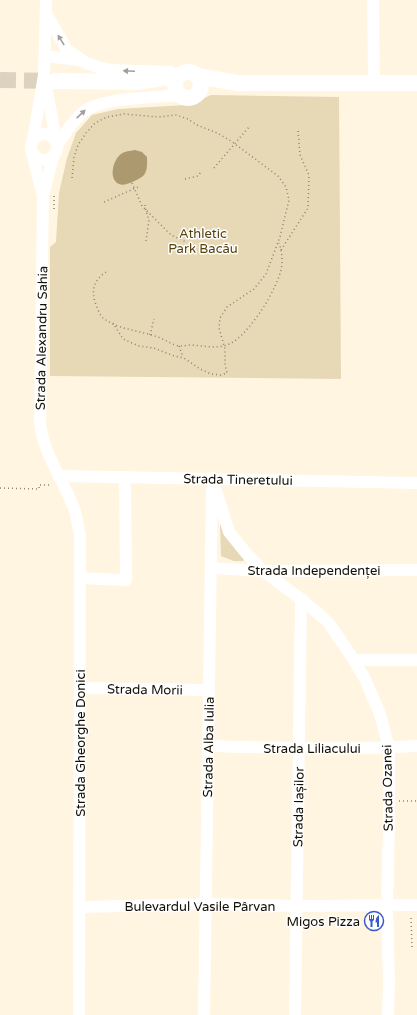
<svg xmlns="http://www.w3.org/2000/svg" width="417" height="1015" font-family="'Varela Round',sans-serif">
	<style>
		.green { fill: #e7d8b6 }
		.water { fill: #ac996f }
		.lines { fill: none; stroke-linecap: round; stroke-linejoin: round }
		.major-tunnel { stroke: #dcd2bf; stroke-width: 16; stroke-dasharray: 16 8; stroke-linecap: butt }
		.path { stroke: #8b8373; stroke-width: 1.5; stroke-dasharray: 1 3; stroke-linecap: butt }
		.minor { stroke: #fff; stroke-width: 12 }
		.major { stroke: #fff; stroke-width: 16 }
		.oneway { fill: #a19f9a }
		.labels { text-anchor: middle; stroke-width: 3; stroke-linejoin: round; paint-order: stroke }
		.park-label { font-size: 13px; fill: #56430c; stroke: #fff }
		.street-label { font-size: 13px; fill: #130e03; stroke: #fff }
		.poi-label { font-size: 13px; fill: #130e03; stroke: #fff; text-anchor: end }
	</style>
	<rect width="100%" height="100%" fill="#fff5e0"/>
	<g class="green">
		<polygon points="211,95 339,97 341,379 50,376 50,247 56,242 59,193 67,158 76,133 92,115 118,109 186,105 196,102"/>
		<polygon points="220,522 244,560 243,561 234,561 221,556"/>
	</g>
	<path class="water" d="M135,150L142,152L147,157C147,162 148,170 144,175C140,179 125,187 119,184C108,179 113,160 121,154C125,151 130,151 135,150Z"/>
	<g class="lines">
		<polyline class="major-tunnel" points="0,80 53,81"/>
		<g class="path">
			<polyline points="214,168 249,127"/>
			<polyline points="72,178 74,157 78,145 86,133 95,123 107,117 124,114 158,117 176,115 188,119 197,125 217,133 231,141 278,176 286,187 289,200 280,237 266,274 254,289 227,307 220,318 219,328 225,349 225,365 227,373 221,375 211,374 200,369 184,358 174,356 154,348 139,346 123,339 113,323"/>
			<polyline points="185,179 198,176 201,172"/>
			<polyline points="132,183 142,206 171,235 186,242"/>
			<polyline points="104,202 138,187"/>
			<polyline points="145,205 146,211 149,220 146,241"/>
			<polyline points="54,209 54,195"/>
			<polyline points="281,250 308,208 309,175 300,155 298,130"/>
			<path d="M106,272C93,281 91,290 96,305C98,309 100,316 103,318C119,330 137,330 155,336C163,338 171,345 180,346C184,346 188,345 192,345C206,346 220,350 233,342C245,335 261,312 268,300C278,280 287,266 279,243"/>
			<polyline points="150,335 154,319"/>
			<polyline points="179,346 183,357"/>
			<polyline points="0,488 39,489 39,485 52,485"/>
			<polyline points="399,801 417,801"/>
			<polyline points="411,918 412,947"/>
		</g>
		<g class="minor">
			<polyline points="373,0 374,83"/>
			<polyline points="47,15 67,50 86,63 101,68 111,70 171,72"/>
			<polyline points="45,56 79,60"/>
			<polyline points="46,85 56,141"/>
			<circle cx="44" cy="147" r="13"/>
			<polyline points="33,139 44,75 46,0"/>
			<path d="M57,145C65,134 72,122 82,113C100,97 153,98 178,95"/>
			<path d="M32,153L43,197L40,422C43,455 64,480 75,511C77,519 78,528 80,536L79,1015"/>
			<polyline points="43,196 53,157"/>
			<polyline points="59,476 417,483"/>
			<polyline points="212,478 229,532 246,553 263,571 301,599 328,622 354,660 365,679 380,714 389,748 389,826 387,905 389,983 388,1015"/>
			<polyline points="212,568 263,571 417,570"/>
			<polyline points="80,578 126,580 125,477"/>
			<polyline points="354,660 417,660"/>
			<polyline points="80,688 209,690"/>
			<path d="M208,746C277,748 347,750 417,746"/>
			<polyline points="80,907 206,904 297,906 417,905"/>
			<polyline points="204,1015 212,489"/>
			<polyline points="295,1015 301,599"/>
		</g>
		<g class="major">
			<circle cx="188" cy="85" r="13"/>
			<polyline points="197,76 238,83 417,83"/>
			<polyline points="53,81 137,82 178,76"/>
		</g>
	</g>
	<defs><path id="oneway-solid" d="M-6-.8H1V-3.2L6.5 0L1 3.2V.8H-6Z"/></defs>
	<g class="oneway">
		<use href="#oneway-solid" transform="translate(61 40) rotate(-122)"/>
		<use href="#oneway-solid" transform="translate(129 71) rotate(-177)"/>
		<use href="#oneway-solid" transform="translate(81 114) rotate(-43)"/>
	</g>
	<defs>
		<g id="restaurant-ring" transform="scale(1)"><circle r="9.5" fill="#fff" stroke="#395acb" stroke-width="1.5"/><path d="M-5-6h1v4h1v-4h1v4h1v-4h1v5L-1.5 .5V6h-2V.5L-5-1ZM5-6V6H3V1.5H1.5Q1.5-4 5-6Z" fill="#395acb"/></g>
	</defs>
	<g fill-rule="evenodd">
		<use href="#restaurant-ring" x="374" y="921"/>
	</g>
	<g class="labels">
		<g class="park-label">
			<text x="203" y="238">Athletic<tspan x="203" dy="15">Park Bacău</tspan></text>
		</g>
		<g class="street-label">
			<text transform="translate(41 338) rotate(-89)" y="5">Strada Alexandru Sahia</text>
			<text transform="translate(238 479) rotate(1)" y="5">Strada Tineretului</text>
			<text x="314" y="575">Strada Independenței</text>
			<text transform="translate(145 689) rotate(1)" y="5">Strada Morii</text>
			<text transform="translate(80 743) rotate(-90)" y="5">Strada Gheorghe Donici</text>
			<text transform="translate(208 747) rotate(-89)" y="5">Strada Alba Iulia</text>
			<text x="312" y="753">Strada Liliacului</text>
			<text transform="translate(387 788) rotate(-91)" y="5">Strada Ozanei</text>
			<text transform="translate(298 807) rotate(-89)" y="5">Strada Iașilor</text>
			<text x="200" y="911">Bulevardul Vasile Pârvan</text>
		</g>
		<g class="poi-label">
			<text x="360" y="926">Migos Pizza</text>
		</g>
	</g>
</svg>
